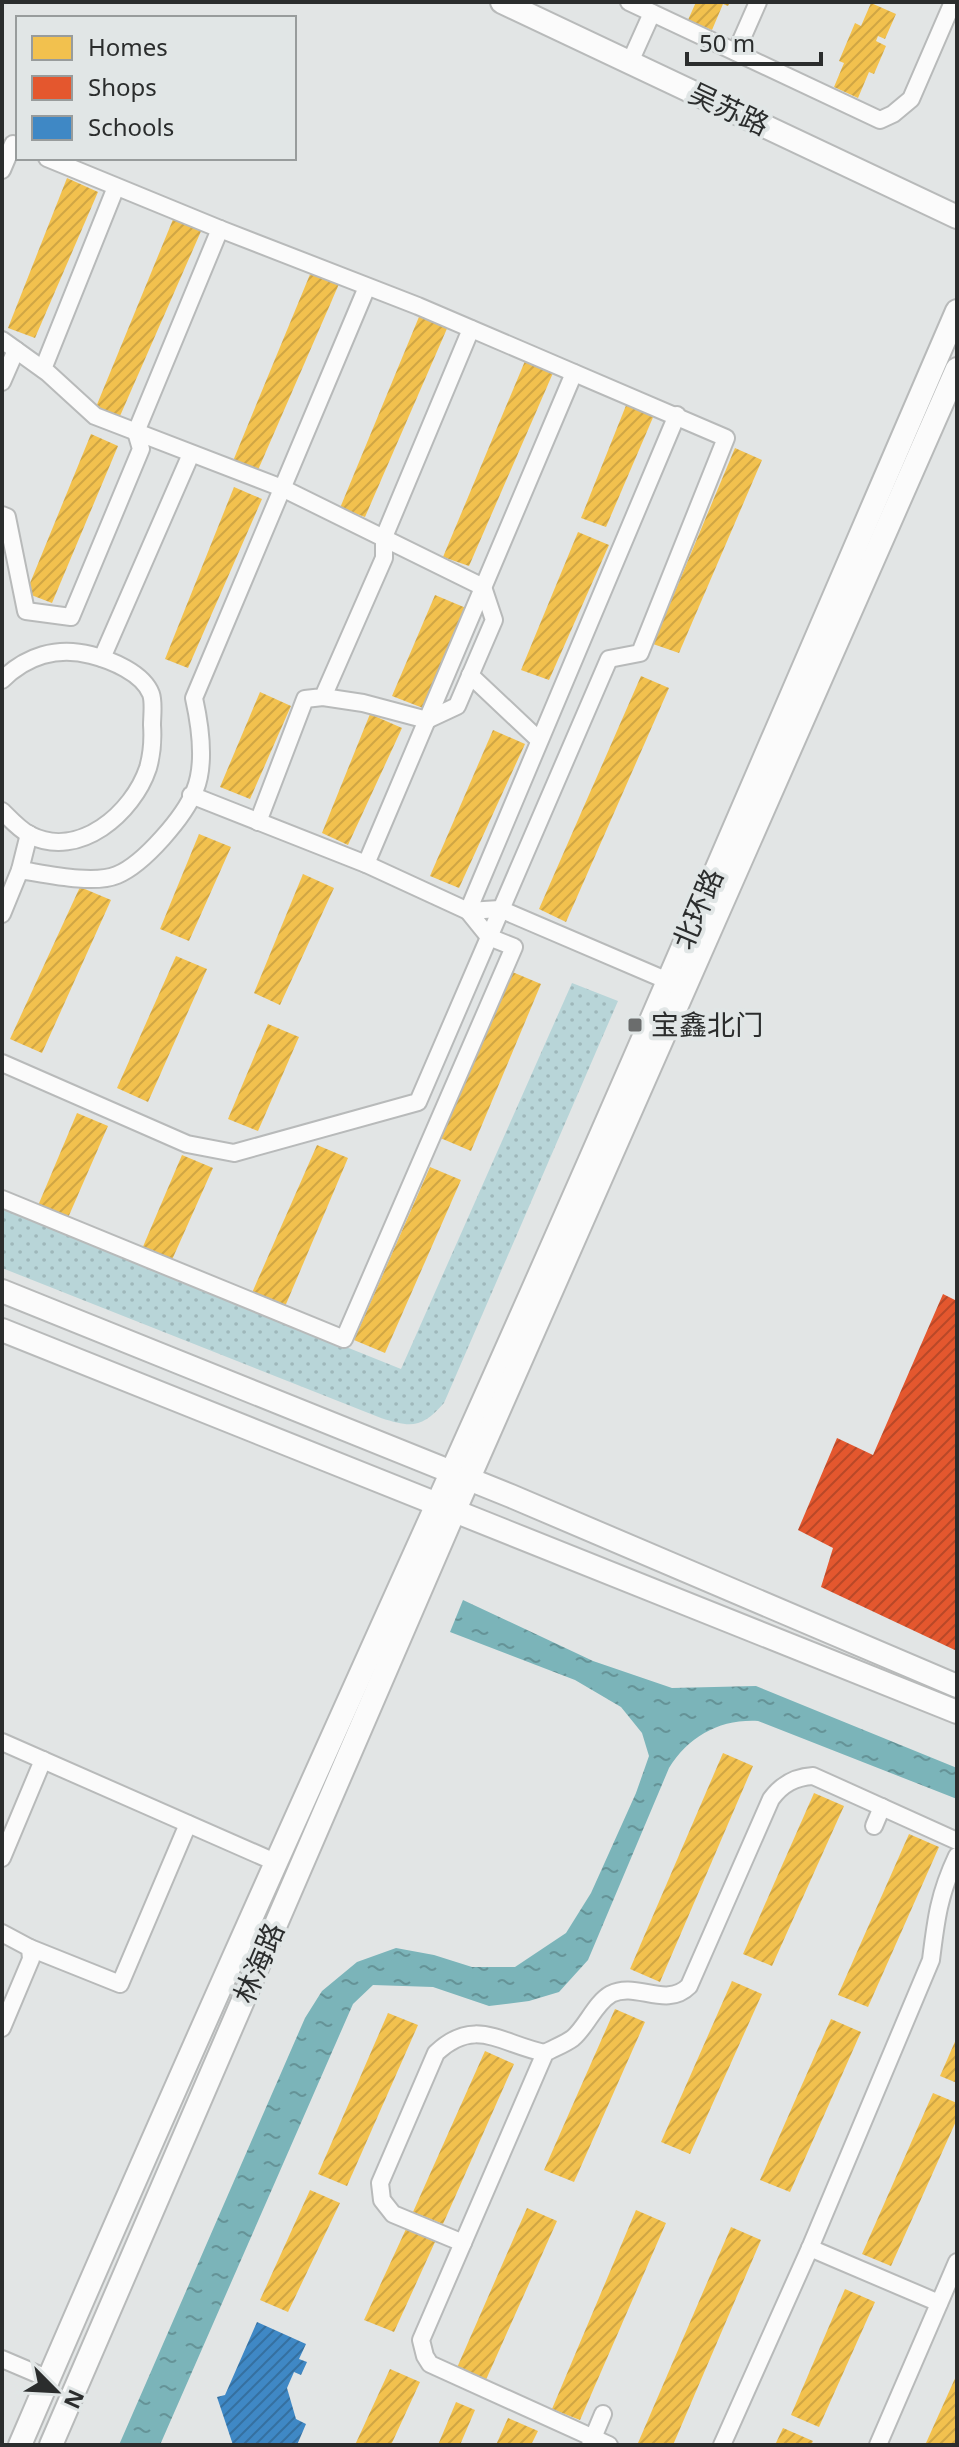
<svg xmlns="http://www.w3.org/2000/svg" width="959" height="2447" font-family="'Noto Sans','Noto Sans SC',sans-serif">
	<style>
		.garden { fill: url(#garden-dots) }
		.water { fill: url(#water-ripples) }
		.homes { fill: url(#homes-hatch) }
		.shops { fill: url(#shops-hatch) }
		.schools { fill: url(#schools-hatch) }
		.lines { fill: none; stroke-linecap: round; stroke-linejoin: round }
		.street-casing { stroke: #b8baba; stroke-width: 20 }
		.secondary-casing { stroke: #b8baba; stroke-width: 26 }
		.street { stroke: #fbfbfb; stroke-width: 16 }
		.secondary { stroke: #fbfbfb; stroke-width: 22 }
		.poi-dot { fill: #6b6d6d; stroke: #e1e6e6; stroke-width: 3 }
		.labels { text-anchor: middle; stroke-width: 8; stroke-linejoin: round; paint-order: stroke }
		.street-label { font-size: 28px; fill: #2b2d2d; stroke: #e1e6e6 }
		.poi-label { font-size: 28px; fill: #2b2d2d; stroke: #e1e6e6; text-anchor: start }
	</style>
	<defs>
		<pattern id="garden-dots" width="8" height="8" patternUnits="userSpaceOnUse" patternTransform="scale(2)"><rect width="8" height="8" fill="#b8d5d8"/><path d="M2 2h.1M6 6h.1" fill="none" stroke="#9eb7ba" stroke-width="1.8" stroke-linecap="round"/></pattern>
		<pattern id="water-ripples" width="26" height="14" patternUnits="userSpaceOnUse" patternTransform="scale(2)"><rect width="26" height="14" fill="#7bb4b9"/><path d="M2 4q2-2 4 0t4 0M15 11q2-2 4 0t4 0" fill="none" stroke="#659397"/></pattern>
		<pattern id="homes-hatch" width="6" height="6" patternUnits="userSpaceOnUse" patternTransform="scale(2)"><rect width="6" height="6" fill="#f2c14e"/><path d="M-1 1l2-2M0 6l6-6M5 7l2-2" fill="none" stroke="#d0a644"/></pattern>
		<pattern id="shops-hatch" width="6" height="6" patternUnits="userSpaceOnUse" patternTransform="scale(2)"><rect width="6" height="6" fill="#e4572e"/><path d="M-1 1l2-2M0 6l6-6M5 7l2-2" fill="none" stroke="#b94828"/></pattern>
		<pattern id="schools-hatch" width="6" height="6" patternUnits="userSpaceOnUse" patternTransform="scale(2)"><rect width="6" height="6" fill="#3f88c5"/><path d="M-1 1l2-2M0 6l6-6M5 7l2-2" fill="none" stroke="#3570a0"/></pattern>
	</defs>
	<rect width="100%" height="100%" fill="#e2e5e5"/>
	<path class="garden" d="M572,983L618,1001L444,1403C422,1428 412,1428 381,1418L2,1268V1209L401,1369Z"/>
	<path class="water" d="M463,1600L593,1661L672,1688L756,1686L957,1768V1799L758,1721C720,1719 689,1736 669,1768L588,1960L559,1992L529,2001L489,2006L433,1987L373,1985L353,2004L160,2445H119L305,2018L322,1991L357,1962L396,1948L434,1955L472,1967H515L566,1933L591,1893L636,1793L649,1756L642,1733L621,1707L575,1680L450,1632Z"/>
	<g class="homes">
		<polygon points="696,2 730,2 728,6 723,4 712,30 688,20"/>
		<polygon points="871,3 896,14 885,39 878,36 876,41 886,46 874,74 869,72 858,98 834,87 844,63 839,61 855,23 861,26"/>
		<polygon points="67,178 98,192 35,338 8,328"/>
		<polygon points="174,217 202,229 120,416 96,407"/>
		<polygon points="311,272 339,284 258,470 233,461"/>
		<polygon points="421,312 449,324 365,517 340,508"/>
		<polygon points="525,361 553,373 469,566 443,557"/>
		<polygon points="627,403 654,415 606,527 581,518"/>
		<polygon points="91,434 118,446 52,603 26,593"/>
		<polygon points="735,448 762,460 679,653 653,644"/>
		<polygon points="234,487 262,499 188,668 165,659"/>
		<polygon points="578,532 609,545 549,680 521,670"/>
		<polygon points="435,595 466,608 423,708 392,696"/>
		<polygon points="641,676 669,688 566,922 539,909"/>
		<polygon points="260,692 291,706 250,799 220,787"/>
		<polygon points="370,714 402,728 348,845 322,833"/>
		<polygon points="493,730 525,744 459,888 430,876"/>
		<polygon points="199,834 231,847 189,941 160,929"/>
		<polygon points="303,874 334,888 280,1005 254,993"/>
		<polygon points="80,887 111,900 42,1053 10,1039"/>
		<polygon points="176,956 207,969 148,1102 117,1088"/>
		<polygon points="510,971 541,984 471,1151 438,1137"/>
		<polygon points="268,1024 299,1037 258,1131 228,1119"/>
		<polygon points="77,1113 108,1126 67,1220 37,1208"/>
		<polygon points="317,1145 348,1158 281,1316 248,1302"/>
		<polygon points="182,1155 213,1168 171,1262 142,1249"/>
		<polygon points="430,1167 461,1180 385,1353 354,1340"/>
		<polygon points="723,1753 753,1766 660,1982 630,1969"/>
		<polygon points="814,1793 844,1806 772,1966 743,1954"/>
		<polygon points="909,1834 939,1847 868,2007 838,1995"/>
		<polygon points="732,1981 762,1994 690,2154 661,2142"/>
		<polygon points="615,2009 645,2022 574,2182 544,2170"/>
		<polygon points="388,2013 418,2025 347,2186 318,2174"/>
		<polygon points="831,2019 861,2032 790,2192 760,2180"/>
		<polygon points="957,2037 957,2083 940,2076"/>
		<polygon points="485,2051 514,2064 443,2224 413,2212"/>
		<polygon points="933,2093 957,2103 957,2119 891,2266 862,2254"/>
		<polygon points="310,2190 340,2203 288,2312 260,2300"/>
		<polygon points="527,2208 557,2221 485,2382 456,2370"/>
		<polygon points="636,2210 666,2223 580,2420 552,2409"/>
		<polygon points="731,2227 761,2240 673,2445 643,2445 638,2443"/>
		<polygon points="406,2229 435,2242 394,2332 364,2320"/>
		<polygon points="845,2289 875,2302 819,2427 791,2415"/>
		<polygon points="390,2369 420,2382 391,2445 355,2445"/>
		<polygon points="957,2374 957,2445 929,2445 926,2443"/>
		<polygon points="456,2402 475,2410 460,2445 438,2445"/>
		<polygon points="508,2418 538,2431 531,2445 496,2445"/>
		<polygon points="783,2428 813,2441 811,2445 775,2445"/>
	</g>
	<polygon class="shops" points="943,1294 957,1301 957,1651 821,1587 833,1548 798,1530 837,1438 873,1455"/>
	<polygon class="schools" points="257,2322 306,2344 299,2359 307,2362 301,2375 294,2372 287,2388 296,2419 306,2424 297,2445 233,2445 217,2397 225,2395"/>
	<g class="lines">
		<g class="street-casing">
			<g id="street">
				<polyline points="629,2 880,120 893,114 911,99 953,2"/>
				<polyline points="736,52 758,2"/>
				<polyline points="630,62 652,13"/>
				<polyline points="2,170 13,144"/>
				<polyline points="2,340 48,373 95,416 282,488 483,587 494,620 457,706 427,720 363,703 323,697"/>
				<polyline points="43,369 116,187"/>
				<polyline points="2,382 16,350"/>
				<polyline points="2,515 7,517 26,611 71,617 141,449 136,432 220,229"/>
				<polyline points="102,658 191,454"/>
				<polyline points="470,675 539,740"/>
				<path d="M2,680C26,656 57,646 91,655C111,660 143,673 151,694C154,702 152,716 152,725C153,739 152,754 148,768C133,813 79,860 30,835C20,830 10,819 2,811"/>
				<polyline points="191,795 366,864 468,911 500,909 675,984"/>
				<polyline points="258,822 305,699 323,697 384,558 384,537 471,329"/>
				<polyline points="366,864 574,373"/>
				<path d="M20,870C46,874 93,885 117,875C144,864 185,816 195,790C206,763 200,725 194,698L367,287"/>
				<polyline points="2,914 20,870 29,834"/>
				<polyline points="2,1063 187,1144 234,1153 418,1102 609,659 640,653 726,438 418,306 220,229 47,158"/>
				<polyline points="2,1199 344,1339 514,947 489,937 468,911 677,415"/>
				<polyline points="2,1742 275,1862"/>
				<polyline points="874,1826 882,1807"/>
				<polyline points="2,1858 43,1760"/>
				<polyline points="2,1933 30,1948 31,1959 2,2028"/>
				<polyline points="30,1948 120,1984 188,1824"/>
				<path d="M463,2243L393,2214L382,2200L380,2183L436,2053C475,2016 501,2044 545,2053"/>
				<polyline points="810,2248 939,2303"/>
				<polyline points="2,2359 49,2379"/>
				<polyline points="590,2445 603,2414"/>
				<path d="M609,2445L430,2364L425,2356L421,2340L545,2053C554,2048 565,2044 573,2038C587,2026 595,2003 611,1994C636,1981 666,2009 689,1986L771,1799C782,1784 795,1777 813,1776L957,1841"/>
				<path d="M722,2445L810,2248L931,1960C936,1919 939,1894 957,1856"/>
				<polyline points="878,2445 957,2262"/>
			</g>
		</g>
		<g class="secondary-casing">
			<g id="secondary">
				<polyline points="502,2 957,217"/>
				<polyline points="2,1291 511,1496 957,1686"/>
				<polyline points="2,1330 957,1712"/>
				<path d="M20,2445C160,2119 306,1795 452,1471C625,1086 790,698 957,311"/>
				<polyline points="51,2445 454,1512 957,369"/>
			</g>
		</g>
		<use href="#street" class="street"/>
		<use href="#secondary" class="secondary"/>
	</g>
	<rect class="poi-dot" x="627" y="1017" width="16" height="16" rx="4"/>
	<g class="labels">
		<g class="street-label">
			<text transform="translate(729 109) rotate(25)" y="10">吴苏路</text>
			<text transform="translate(698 909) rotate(-67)" y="10">北环路</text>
			<text transform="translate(259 1963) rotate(-67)" y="10">林海路</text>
		</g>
		<g class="poi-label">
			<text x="651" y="1035">宝鑫北门</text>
		</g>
	</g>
	<rect width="959" height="2447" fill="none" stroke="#2b2d2d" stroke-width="8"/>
	<rect x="16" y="16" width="280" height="144" fill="#e1e6e6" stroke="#989c9c" stroke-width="2"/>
	<rect x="32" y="36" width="40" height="24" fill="#f2c14e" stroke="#989c9c" stroke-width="2"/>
	<text x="88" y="56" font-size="24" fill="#2b2d2d">Homes</text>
	<rect x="32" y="76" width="40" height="24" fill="#e4572e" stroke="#989c9c" stroke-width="2"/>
	<text x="88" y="96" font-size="24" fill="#2b2d2d">Shops</text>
	<rect x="32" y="116" width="40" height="24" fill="#3f88c5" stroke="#989c9c" stroke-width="2"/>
	<text x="88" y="136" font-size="24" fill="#2b2d2d">Schools</text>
	<g transform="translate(56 2391) rotate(114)" stroke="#e1e6e6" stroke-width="6" paint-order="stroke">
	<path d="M0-6L14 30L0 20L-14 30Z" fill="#2b2d2d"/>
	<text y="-12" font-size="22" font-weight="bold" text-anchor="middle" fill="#2b2d2d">N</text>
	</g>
	<path d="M687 52v12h134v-12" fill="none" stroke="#2b2d2d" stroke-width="4"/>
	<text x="699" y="52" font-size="24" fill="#2b2d2d" stroke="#e1e6e6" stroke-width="6" paint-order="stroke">50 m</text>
</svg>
